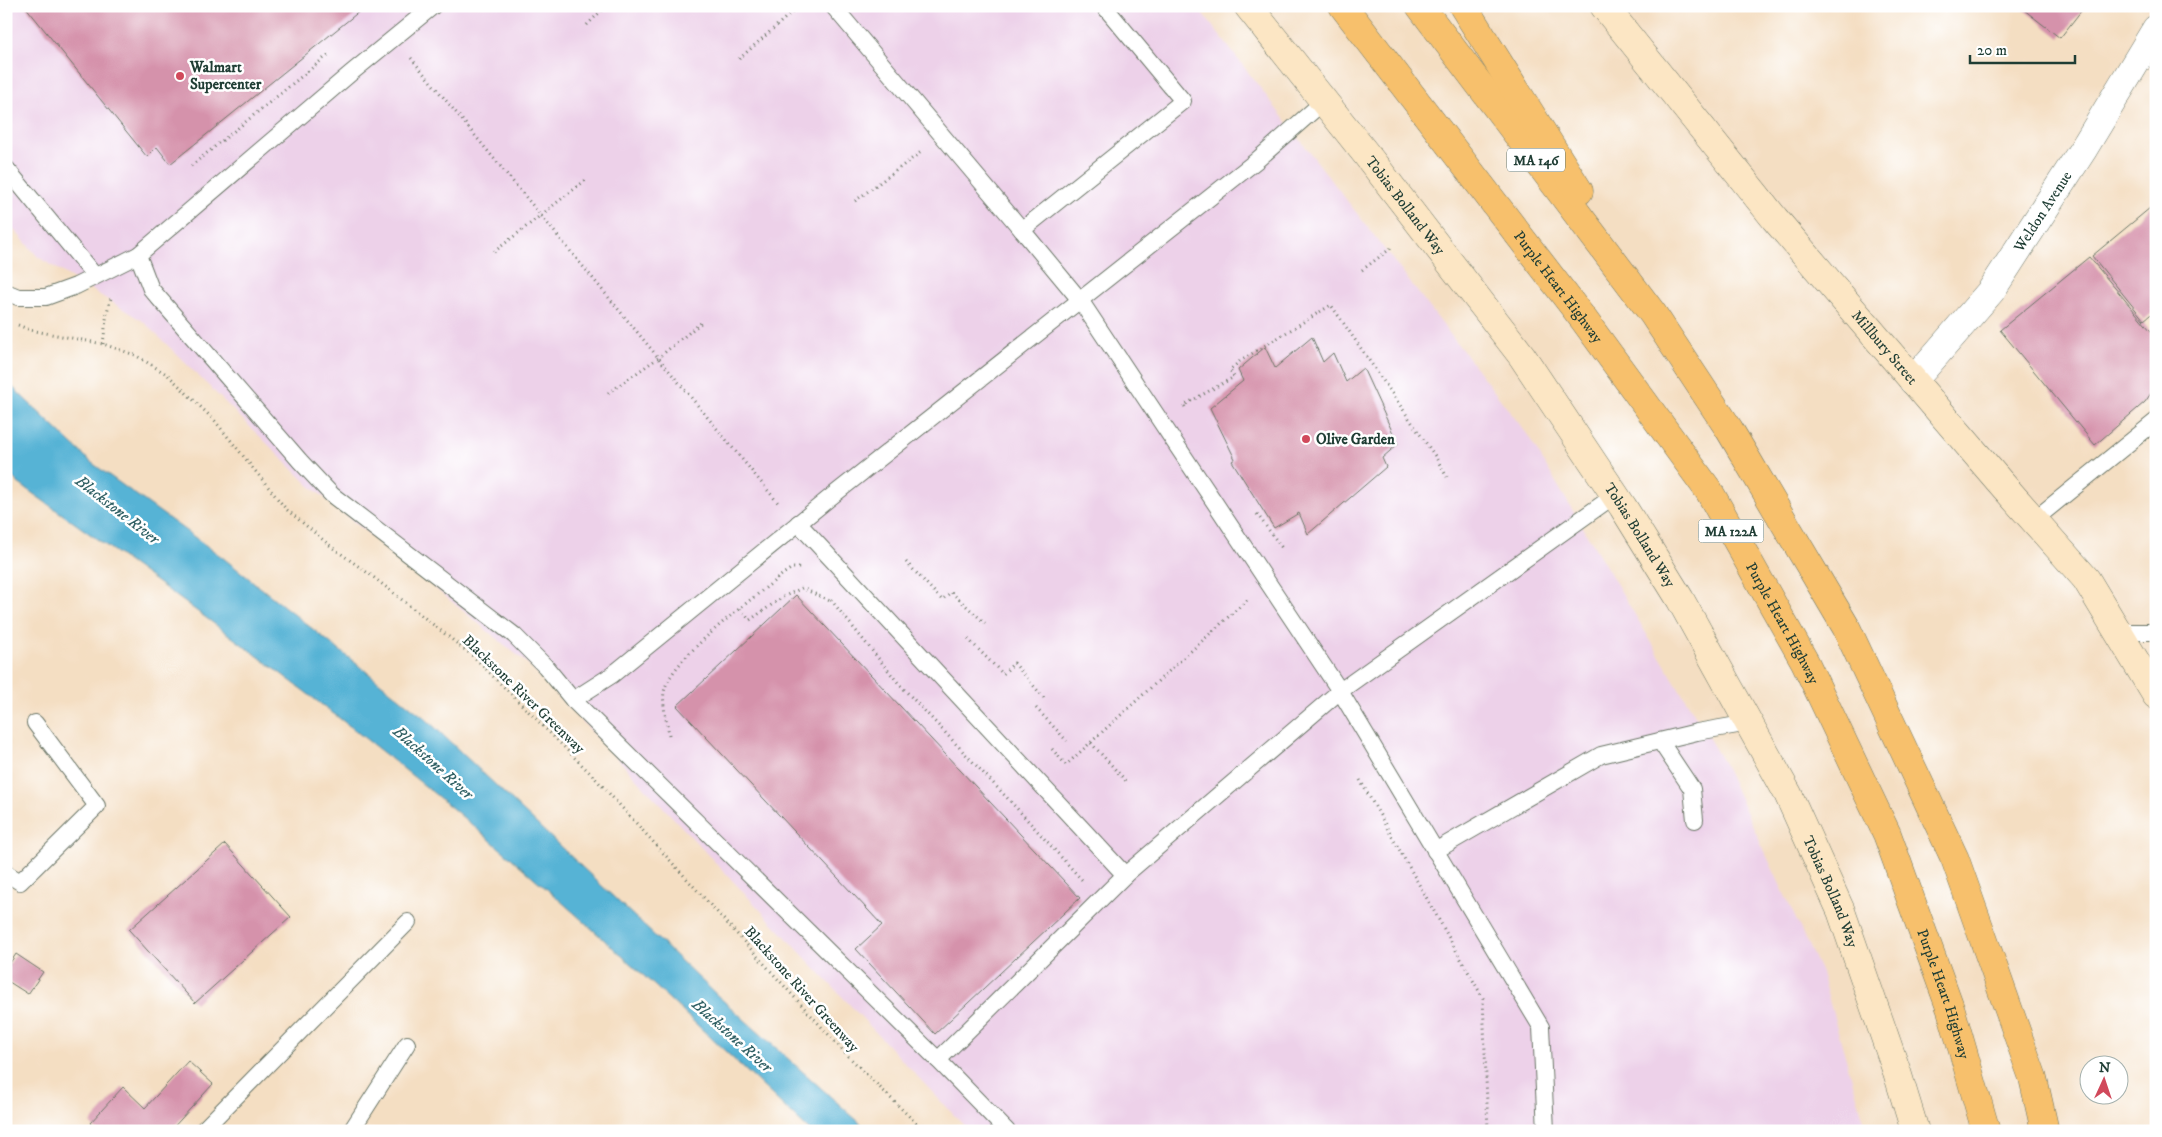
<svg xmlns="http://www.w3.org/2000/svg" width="2162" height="1137" font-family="'IM FELL DW Pica',serif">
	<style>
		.built { fill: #edd1e9 }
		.water { fill: #57b3d5; stroke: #3b7884 }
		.building { fill: #d592ab }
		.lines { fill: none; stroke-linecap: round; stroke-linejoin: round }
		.lane-casing { stroke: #6a7566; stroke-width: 18 }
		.street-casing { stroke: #6a7566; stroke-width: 29 }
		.secondary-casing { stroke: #6a7566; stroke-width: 29 }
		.highway-casing { stroke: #6a7566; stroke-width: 29 }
		.path { stroke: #6a7566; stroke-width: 3; stroke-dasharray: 1 4; stroke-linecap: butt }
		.lane { stroke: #fff; stroke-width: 16 }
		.street { stroke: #fff; stroke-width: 28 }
		.secondary { stroke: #fce6c4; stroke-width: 28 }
		.highway { stroke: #f7c06c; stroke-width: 28 }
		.poi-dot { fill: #d1495b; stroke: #fff; stroke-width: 2 }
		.labels { text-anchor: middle; stroke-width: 5; stroke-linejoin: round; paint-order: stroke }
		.shield { fill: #fff; stroke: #627771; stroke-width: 1 }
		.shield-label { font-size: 14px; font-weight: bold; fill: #1f3d34 }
		.poi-label { font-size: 15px; font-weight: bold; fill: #1f3d34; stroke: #fff; text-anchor: start }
		.street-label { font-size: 15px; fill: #1f3d34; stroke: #fff }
		.water-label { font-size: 16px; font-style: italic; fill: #306064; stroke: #fff }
	</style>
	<rect width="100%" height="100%" fill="#fff"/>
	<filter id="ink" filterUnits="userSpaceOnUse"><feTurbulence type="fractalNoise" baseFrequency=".02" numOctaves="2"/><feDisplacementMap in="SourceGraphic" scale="10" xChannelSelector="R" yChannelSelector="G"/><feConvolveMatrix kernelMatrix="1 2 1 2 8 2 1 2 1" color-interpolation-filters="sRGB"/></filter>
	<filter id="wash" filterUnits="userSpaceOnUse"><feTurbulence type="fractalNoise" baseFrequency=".0096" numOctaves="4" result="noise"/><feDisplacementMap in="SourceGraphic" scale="20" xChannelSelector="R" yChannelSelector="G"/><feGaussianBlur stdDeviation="1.12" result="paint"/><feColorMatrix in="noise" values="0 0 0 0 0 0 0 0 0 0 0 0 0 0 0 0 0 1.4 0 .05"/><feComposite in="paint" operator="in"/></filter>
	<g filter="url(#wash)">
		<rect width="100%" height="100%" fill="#f4dec2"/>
		<polygon class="built" points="6,6 1197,6 1527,434 1723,762 1821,973 1867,1131 969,1131 528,664 309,485 144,322 38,257 6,220"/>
		<path class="water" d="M6,381L92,463L222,557L426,719L718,996L869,1131H810C677,1005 542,879 399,765C275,666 147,574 18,483L6,471Z"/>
		<g id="blocks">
			<g class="building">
				<polygon points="25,6 366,6 170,164 157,147 147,157"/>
				<polygon points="2019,6 2085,6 2060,38"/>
				<polygon points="2156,203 2156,310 2144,320 2092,256"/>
				<polygon points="2089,257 2156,337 2156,386 2145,402 2095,445 2000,330"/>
				<polygon points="1312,337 1323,362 1333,353 1346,382 1363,368 1398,444 1382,458 1386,467 1308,534 1299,513 1274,528 1232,461 1235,459 1210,408 1243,381 1238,370 1265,347 1275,368"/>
				<polygon points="796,595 1080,898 935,1034 856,949 882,925 677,706"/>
				<polygon points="225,844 291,917 195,1003 129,930"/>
				<polygon points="16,954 43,972 28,994 6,980 6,969"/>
				<polygon points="188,1061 213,1084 170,1131 97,1131 90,1123 123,1087 145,1108"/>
			</g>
		</g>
	</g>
	<g filter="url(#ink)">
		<use href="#blocks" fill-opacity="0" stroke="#6a7566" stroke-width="1"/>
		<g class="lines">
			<g class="lane-casing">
				<g id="lane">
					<polyline points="833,6 1022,230"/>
					<polyline points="1104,6 1183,101 1022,230 1080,300 1340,691 1615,495"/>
					<polyline points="6,168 95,276"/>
					<polyline points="138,255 151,289 300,461 332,495 514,635 545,666 573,700 938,1060"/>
					<polyline points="6,292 18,297 46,297 76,286 138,255 351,73 433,6"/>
					<polyline points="2034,520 2156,421"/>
					<polyline points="798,523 1125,875 1340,691 1541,1027 1546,1131"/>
					<polyline points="2118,632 2156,632"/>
					<polyline points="573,700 612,675 827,500 1256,161 1324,101"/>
					<polyline points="1660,741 1692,789 1695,820"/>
					<polyline points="1435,851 1601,755 1697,732 1749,723"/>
					<polyline points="6,873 20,882 97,806 35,723"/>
					<polyline points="202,1131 408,922"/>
					<polyline points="351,1131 407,1044"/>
					<polyline points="1007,1131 938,1060 1125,875"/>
				</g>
			</g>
			<g class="street-casing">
				<g id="street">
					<path id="s1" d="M1913,381L1991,291L2084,148L2156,29"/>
				</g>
			</g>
			<g class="secondary-casing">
				<g id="secondary">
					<path id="s2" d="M1248,6L1366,154L1522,356L1623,507L1680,599L1788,794L1841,911L1897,1072L1915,1131"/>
					<path id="s3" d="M1604,6L1775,219L2000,482L2086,579L2156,695"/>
				</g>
			</g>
			<g class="highway-casing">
				<g id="highway">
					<path id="s4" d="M1343,6L1584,320L1709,491L1805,662L1887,834L1951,1010L1986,1131"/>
					<polyline points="1420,6 1653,314 1729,429 1846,627 1955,859 2033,1078 2045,1131"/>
					<polyline points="1463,6 1579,191"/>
				</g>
			</g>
			<g class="path">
				<polyline points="587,25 606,6"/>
				<polyline points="411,58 779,504"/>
				<polyline points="739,59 799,6"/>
				<polyline points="191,166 328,55"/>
				<polyline points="855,201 921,152"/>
				<polyline points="494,252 587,179"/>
				<polyline points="1362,270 1394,246"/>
				<polyline points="18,325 30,330 103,344 135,355 168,375 215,421 286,509 333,548 372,576 474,657 595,778 848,1056 924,1131"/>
				<polyline points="103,344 107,312 111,298"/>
				<polyline points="608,393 658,358 702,322"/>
				<polyline points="1185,407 1184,405 1234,377 1230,370 1240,361 1331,305 1435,456 1447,477"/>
				<polyline points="1257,514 1282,548"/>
				<polyline points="906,562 942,600 951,592 985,623"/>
				<polyline points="831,600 900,685 1011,802 1082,880"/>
				<polyline points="740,609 750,620 783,597 802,588 832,602"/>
				<polyline points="968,639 1003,674 1014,663 1045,699"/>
				<polyline points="1036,708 1067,741"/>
				<path d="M669,735C667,722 662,705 664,692C670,658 754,598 783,574L792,568H802"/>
				<polyline points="1091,743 1126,781"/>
				<polyline points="1052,749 1066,765 1247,600"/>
				<polyline points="1360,780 1483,998 1488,1131"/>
			</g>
			<use href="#lane" class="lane"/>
			<use href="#street" class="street"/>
			<use href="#secondary" class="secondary"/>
			<use href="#highway" class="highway"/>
		</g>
	</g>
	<g class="poi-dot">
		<circle cx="180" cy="76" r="5"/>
		<circle cx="1306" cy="439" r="5"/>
	</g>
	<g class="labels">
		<g class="shield">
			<rect x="1507" y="148.5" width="58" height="23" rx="4"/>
			<rect x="1698.5" y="519.5" width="65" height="23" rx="4"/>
		</g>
		<g class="shield-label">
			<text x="1536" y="165">MA 146</text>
			<text x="1731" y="536">MA 122A</text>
		</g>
		<g class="poi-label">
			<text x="190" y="72">Walmart<tspan x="190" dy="17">Supercenter</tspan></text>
			<text x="1316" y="444">Olive Garden</text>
		</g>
		<g class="street-label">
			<text dy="5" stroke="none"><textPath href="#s2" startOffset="254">Tobias Bolland Way</textPath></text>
			<text dy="5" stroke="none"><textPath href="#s1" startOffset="214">Weldon Avenue</textPath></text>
			<text dy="5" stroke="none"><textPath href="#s4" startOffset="354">Purple Heart Highway</textPath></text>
			<text dy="5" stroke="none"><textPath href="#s3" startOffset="442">Millbury Street</textPath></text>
			<text dy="5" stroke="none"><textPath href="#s2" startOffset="659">Tobias Bolland Way</textPath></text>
			<text dy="5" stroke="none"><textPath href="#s4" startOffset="759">Purple Heart Highway</textPath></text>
			<text transform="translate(524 694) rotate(44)" y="5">Blackstone River Greenway</text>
			<text dy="5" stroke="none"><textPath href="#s2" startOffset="1064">Tobias Bolland Way</textPath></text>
			<text transform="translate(802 989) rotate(48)" y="5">Blackstone River Greenway</text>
			<text dy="5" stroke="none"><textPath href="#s4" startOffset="1164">Purple Heart Highway</textPath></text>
		</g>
		<g class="water-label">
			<text transform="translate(118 509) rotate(38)" y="6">Blackstone River</text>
			<text transform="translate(434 762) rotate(42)" y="6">Blackstone River</text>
			<text transform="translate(733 1035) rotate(42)" y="6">Blackstone River</text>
		</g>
	</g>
	<rect width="2162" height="1137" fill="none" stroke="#fff" stroke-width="25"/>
	<g transform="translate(2104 1080) rotate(3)"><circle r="24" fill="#ffffff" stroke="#a5b1ae"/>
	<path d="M0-4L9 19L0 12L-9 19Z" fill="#d1495b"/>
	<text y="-8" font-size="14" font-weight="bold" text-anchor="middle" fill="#1f3d34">N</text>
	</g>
	<path d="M1970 55v8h105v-8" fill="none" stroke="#1f3d34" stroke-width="2.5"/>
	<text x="1977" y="55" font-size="15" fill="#1f3d34" stroke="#ffffff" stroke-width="4" paint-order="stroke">20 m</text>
</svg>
